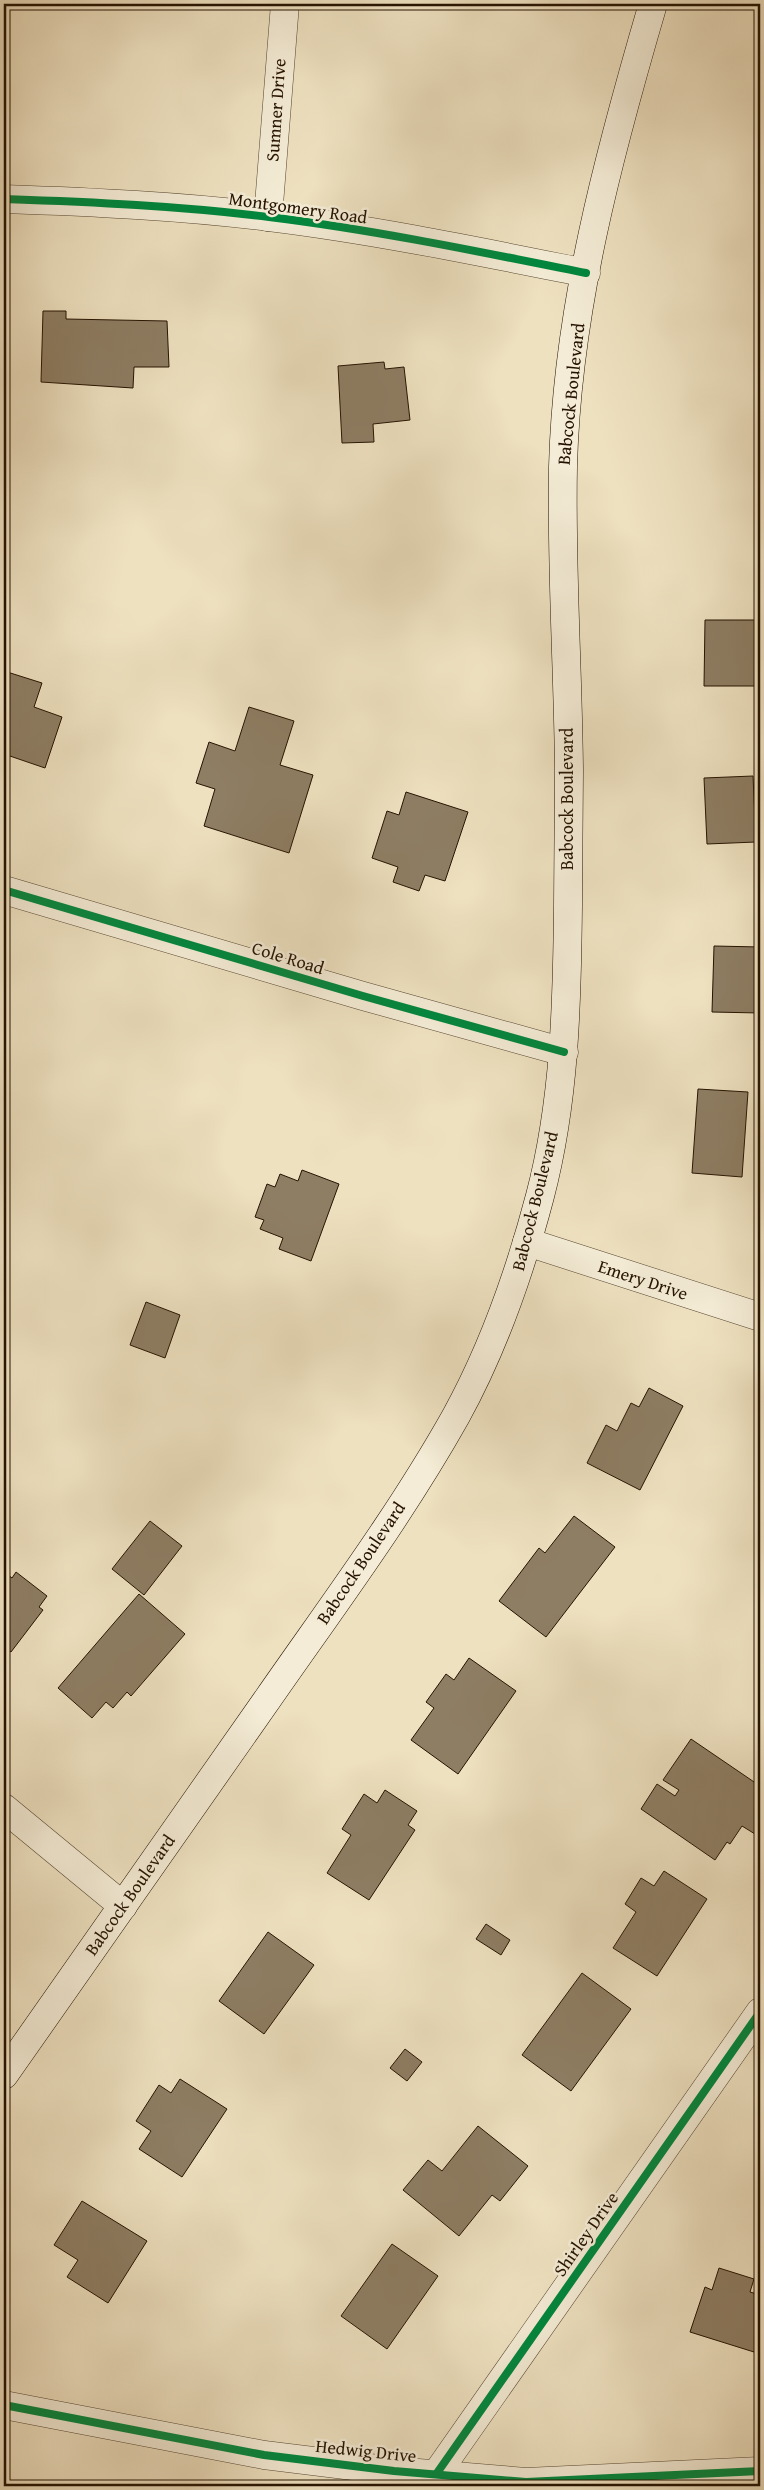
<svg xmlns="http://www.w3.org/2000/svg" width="764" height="2490" font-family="'Gentium Book Plus',serif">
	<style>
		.building { fill: #8e7e64; stroke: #251301 }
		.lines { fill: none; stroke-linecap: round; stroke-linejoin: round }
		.street-casing { stroke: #574631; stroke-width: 29 }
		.secondary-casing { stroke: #251301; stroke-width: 29 }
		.street { stroke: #f4ecd6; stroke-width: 28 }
		.secondary { stroke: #f4ecd6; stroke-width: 28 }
		.cycleway-casing { stroke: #f4ecd6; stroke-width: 11 }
		.cycleway { stroke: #00873e; stroke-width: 8 }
		.labels { text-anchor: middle; stroke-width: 5; stroke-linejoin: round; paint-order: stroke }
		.street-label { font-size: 18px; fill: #251301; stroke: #f4ecd6 }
	</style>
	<rect width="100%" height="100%" fill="#eee1c0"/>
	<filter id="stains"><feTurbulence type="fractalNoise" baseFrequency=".004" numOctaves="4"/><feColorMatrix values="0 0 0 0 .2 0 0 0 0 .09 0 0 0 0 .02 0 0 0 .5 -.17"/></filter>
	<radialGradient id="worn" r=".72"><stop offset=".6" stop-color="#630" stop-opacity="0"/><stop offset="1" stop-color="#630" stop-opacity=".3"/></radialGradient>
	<g class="building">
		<polygon points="43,311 66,311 66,319 167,321 169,367 134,367 133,388 41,382"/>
		<polygon points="384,362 385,369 404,367 410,420 373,424 374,442 342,443 338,366"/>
		<polygon points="705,620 760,620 760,686 704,686"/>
		<polygon points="4,671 42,683 34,707 62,717 45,768 4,754"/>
		<polygon points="249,707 294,721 280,765 313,775 289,853 204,826 215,789 196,783 209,742 235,751"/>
		<polygon points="753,776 756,842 707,844 704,778"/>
		<polygon points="406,792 468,812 445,881 425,875 419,891 393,882 398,867 372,858 387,811 399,815"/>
		<polygon points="714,946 760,947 760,1013 712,1012"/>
		<polygon points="698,1089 748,1092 742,1177 692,1173"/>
		<polygon points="302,1170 339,1184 311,1261 279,1249 283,1238 260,1229 264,1220 255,1217 267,1184 275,1187 280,1174 298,1181"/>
		<polygon points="146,1302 180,1315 165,1358 130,1345"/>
		<polygon points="649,1388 683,1406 640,1490 587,1463 606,1425 617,1431 631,1403 639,1407"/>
		<polygon points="574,1516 615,1547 546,1637 499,1601 539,1548 545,1553"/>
		<polygon points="150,1521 182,1546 144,1595 112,1569"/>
		<polygon points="4,1572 12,1578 16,1572 47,1596 39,1607 43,1610 11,1652 4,1646"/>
		<polygon points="139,1594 185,1634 131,1696 127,1692 113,1708 106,1702 92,1718 58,1688"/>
		<polygon points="469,1658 516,1691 458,1774 411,1740 434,1708 426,1702 446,1674 454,1680"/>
		<polygon points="691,1739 760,1786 760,1827 755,1834 742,1826 730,1844 727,1842 715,1860 641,1809 657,1784 675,1796 679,1790 663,1780"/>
		<polygon points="385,1790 417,1811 408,1825 415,1830 369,1900 327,1873 351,1835 342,1829 364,1794 377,1803"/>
		<polygon points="664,1871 707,1899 657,1976 613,1948 636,1912 625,1904 641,1878 654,1886"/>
		<polygon points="486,1924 510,1940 501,1955 476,1939"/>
		<polygon points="268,1932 314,1965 264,2034 219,2001"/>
		<polygon points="582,1973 631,2009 571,2091 522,2055"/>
		<polygon points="405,2049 422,2062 407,2081 390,2068"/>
		<polygon points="180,2079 227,2109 182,2177 139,2149 151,2131 136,2121 159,2085 171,2093"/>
		<polygon points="478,2126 528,2166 500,2201 492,2195 459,2236 403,2190 428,2160 442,2171"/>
		<polygon points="82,2201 147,2241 108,2303 67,2277 78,2260 54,2245"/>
		<polygon points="392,2244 438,2276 387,2349 341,2316"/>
		<polygon points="719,2268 754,2279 750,2292 760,2295 760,2333 754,2352 690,2332 705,2287 712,2290"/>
	</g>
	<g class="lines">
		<g class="street-casing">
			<g id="street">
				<path d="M4,199C92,202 181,206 269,217C375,230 481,252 586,273"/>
				<polyline points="268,217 285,4"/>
				<polyline points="4,890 363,996 564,1052"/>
				<polyline points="527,1242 760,1317"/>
				<polyline points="4,1808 123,1906"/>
				<polyline points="4,2405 264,2455 394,2471 526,2482 760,2471"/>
				<polyline points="437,2473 760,2012"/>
			</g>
		</g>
		<g class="secondary-casing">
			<path id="secondary" d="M4,2075C92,1949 180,1823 269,1697C333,1605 401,1514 456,1416C494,1347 520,1272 540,1196C565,1101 567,1003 568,906C568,861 569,815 569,770C568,669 561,568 563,467C567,309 609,154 653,4"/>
		</g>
		<use href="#street" class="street"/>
		<use href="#secondary" class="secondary"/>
		<g class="cycleway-casing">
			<g id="cycleway">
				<path d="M4,199C92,202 181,206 269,217C375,230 481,252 586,273"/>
				<polyline points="4,890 363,996 564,1052"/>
				<polyline points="4,2405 264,2455 394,2471 526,2482 760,2471"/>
				<polyline points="437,2473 760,2012"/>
			</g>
		</g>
		<use href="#cycleway" class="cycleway"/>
	</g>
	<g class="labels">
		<g class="street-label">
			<text transform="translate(276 110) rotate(-86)" y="6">Sumner Drive</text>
			<text transform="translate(298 208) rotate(8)" y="6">Montgomery Road</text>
			<text transform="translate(571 394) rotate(-84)" y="6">Babcock Boulevard</text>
			<text transform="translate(567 799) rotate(-90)" y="6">Babcock Boulevard</text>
			<text transform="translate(288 958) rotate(17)" y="6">Cole Road</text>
			<text transform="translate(535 1201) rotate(-76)" y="6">Babcock Boulevard</text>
			<text transform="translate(643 1280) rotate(18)" y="6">Emery Drive</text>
			<text transform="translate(361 1563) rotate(-56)" y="6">Babcock Boulevard</text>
			<text transform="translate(130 1895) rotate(-55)" y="6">Babcock Boulevard</text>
			<text transform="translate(586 2234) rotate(-55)" y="6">Shirley Drive</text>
			<text transform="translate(366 2451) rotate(6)" y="6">Hedwig Drive</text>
		</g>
	</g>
	<rect width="764" height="2490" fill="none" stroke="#eee1c0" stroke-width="20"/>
	<rect x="5" y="5" width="754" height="2480" fill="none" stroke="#251301" stroke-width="2.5"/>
	<rect x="10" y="10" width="744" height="2470" fill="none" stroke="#251301"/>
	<rect width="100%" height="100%" filter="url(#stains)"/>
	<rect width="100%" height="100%" fill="url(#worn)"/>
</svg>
